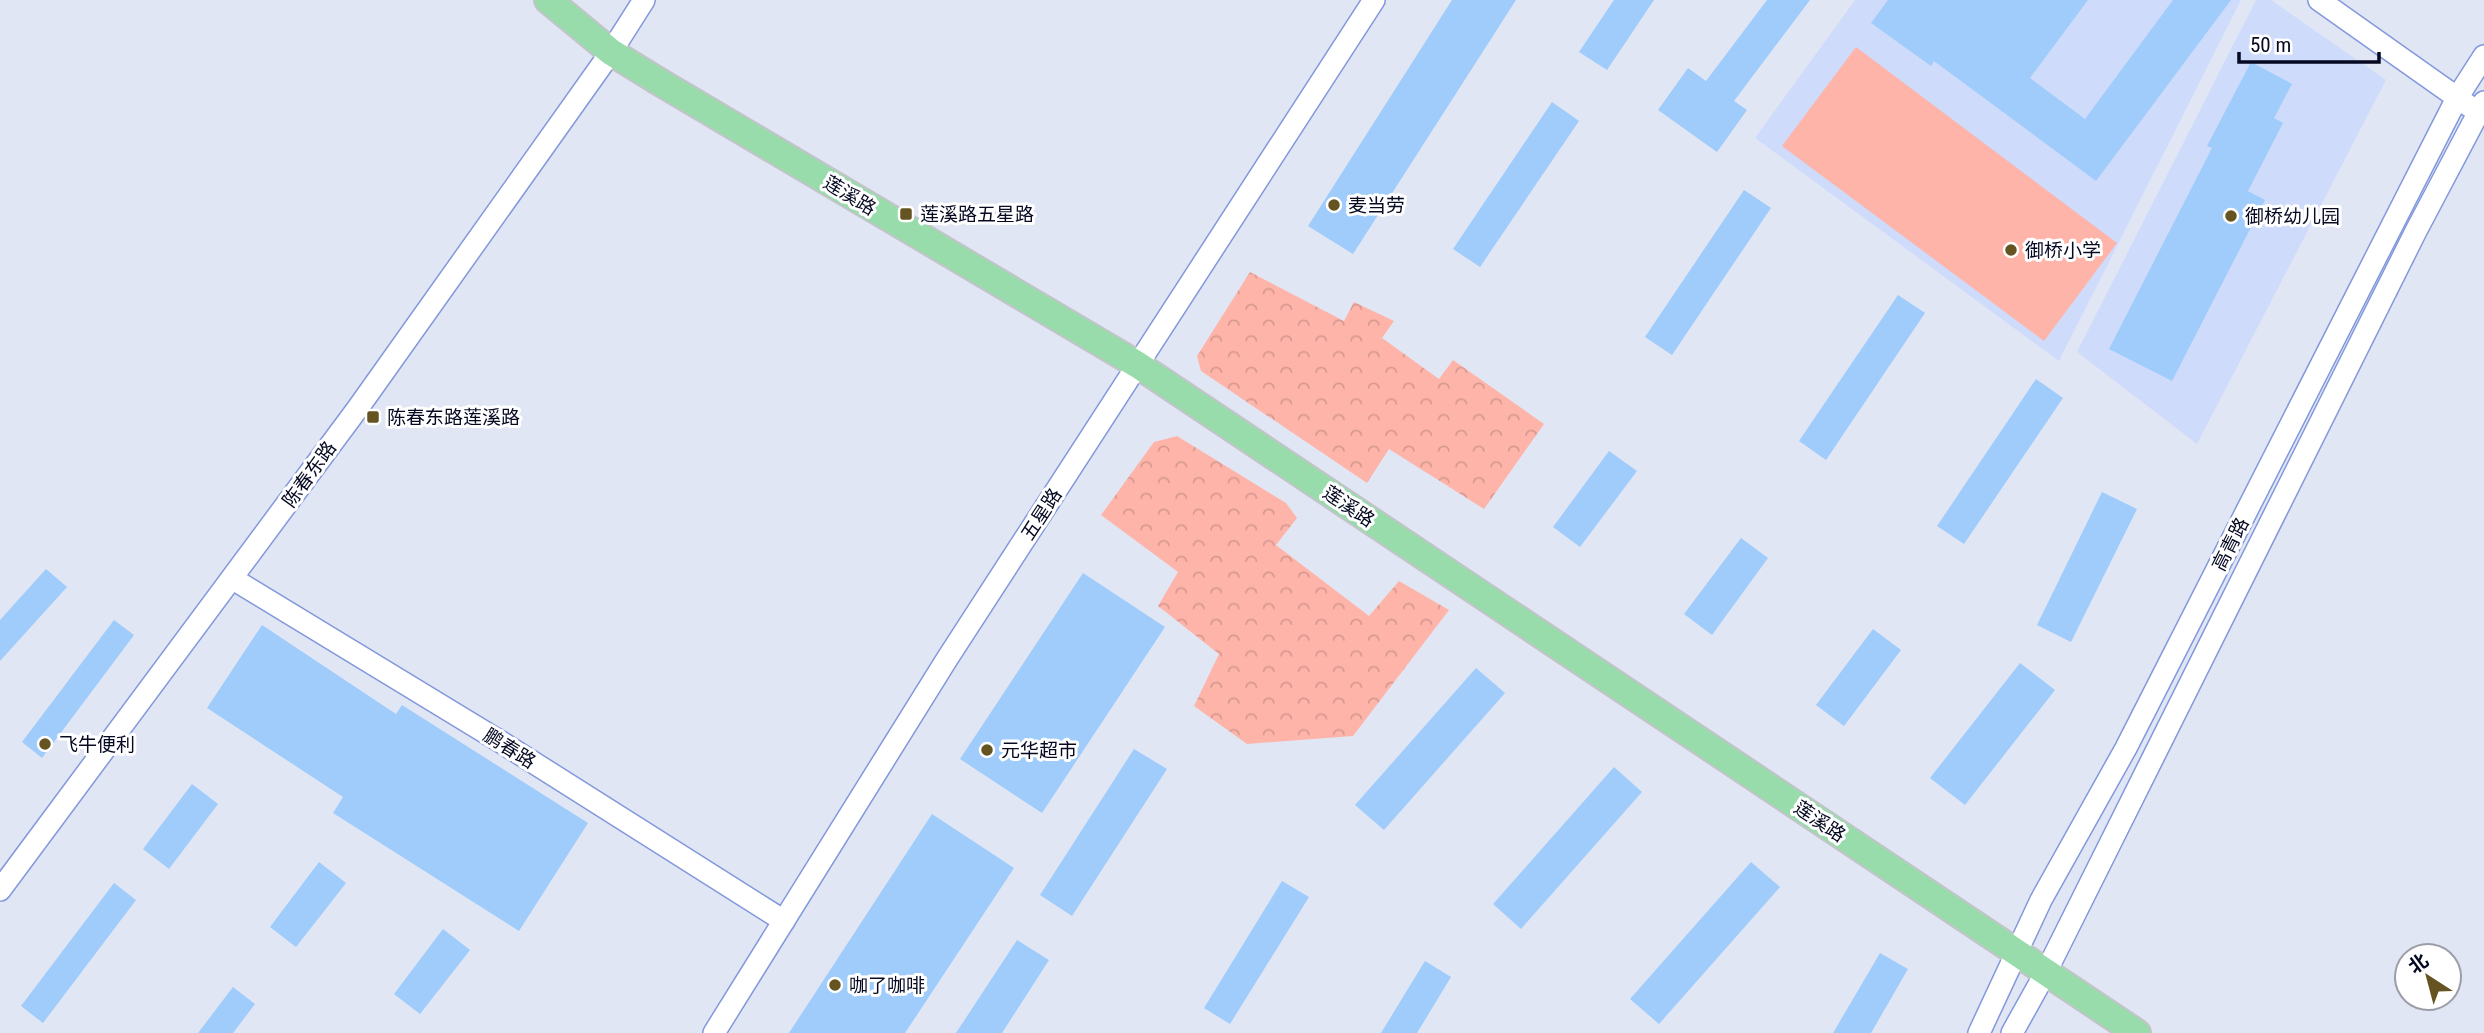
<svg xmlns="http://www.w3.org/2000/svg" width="2484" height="1033" font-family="'Roboto Condensed','Noto Sans SC',sans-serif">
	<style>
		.built { fill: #cfdbfa }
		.park { fill: url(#park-crowns) }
		.pitch { fill: #feb4a8 }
		.building { fill: #9fccfb }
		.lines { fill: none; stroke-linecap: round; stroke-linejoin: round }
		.minor-casing { stroke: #8298dc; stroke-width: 24 }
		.major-casing { stroke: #c3c4ca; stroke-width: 30 }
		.minor { stroke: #fff; stroke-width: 21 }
		.major { stroke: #97dcaa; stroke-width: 26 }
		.poi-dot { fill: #655321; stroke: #fff; stroke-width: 2.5 }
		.labels { text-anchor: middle; stroke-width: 6; stroke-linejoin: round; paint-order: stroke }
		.street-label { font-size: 19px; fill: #050922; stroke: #fff }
		.poi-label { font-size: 19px; fill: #050922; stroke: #fff; text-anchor: start }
	</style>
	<defs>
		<pattern id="park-crowns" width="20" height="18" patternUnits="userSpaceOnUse" patternTransform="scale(1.75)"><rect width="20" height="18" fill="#feb4a8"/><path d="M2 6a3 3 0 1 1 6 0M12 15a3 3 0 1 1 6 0" fill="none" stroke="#d89990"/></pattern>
	</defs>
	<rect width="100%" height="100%" fill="#e1e6f5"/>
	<g class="built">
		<polygon points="1855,0 2241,0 2059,361 1755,138"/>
		<polygon points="2256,0 2271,0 2386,80 2197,444 2077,352"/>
	</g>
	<g class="park">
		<polygon points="1250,272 1344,321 1354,302 1394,321 1382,338 1439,379 1453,360 1544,424 1484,509 1389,449 1367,483 1201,371 1197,356"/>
		<polygon points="1177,436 1286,503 1297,518 1276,545 1369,616 1399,581 1449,610 1353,736 1247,744 1194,706 1219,654 1158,606 1178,572 1101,515 1154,442"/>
	</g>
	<polygon class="pitch" points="1856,47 2117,243 2044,341 1782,146"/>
	<g class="building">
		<polygon points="1452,0 1516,0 1353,254 1308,226"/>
		<polygon points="1614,0 1654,0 1607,70 1579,52"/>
		<polygon points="1767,0 1810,0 1734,101 1747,110 1717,152 1658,110 1688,68 1706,81"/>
		<polygon points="1888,0 2088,0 2030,78 2085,119 2173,0 2231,0 2096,181 1934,61 1931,66 1871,23"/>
		<polygon points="2251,62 2292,84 2274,118 2283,123 2248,191 2265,200 2172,381 2109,349 2212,148 2207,146"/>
		<polygon points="1552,102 1579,121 1480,267 1453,249"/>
		<polygon points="1744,190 1771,208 1672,355 1645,337"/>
		<polygon points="1898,295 1925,313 1826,460 1799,441"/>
		<polygon points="2036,379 2063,398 1964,544 1937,526"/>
		<polygon points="1609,451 1637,471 1580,547 1553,527"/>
		<polygon points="2102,492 2137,509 2071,642 2037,625"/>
		<polygon points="1741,538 1768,558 1712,635 1684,614"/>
		<polygon points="46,569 67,587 0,661 0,620"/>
		<polygon points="1083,573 1165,627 1042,813 960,759"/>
		<polygon points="114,620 134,635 42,758 22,742"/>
		<polygon points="262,625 396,714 402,705 588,823 519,931 333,813 343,797 207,708"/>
		<polygon points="1873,629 1901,650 1844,726 1816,705"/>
		<polygon points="2020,663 2055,690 1965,805 1930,778"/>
		<polygon points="1476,668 1505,693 1384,830 1355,805"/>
		<polygon points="1134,749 1167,769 1072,916 1040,895"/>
		<polygon points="1614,767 1642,792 1521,929 1493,904"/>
		<polygon points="192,784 218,804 169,869 143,849"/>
		<polygon points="932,814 1014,868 905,1033 789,1033"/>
		<polygon points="319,862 346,883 296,947 270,927"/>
		<polygon points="1751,862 1780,887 1659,1024 1630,999"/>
		<polygon points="1282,881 1309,897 1230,1024 1204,1008"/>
		<polygon points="114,883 136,900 43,1023 21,1006"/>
		<polygon points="443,929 470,950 420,1014 394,994"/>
		<polygon points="1017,940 1049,960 1002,1033 956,1033"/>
		<polygon points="1880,953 1908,969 1871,1033 1833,1033"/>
		<polygon points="1425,961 1451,977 1417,1033 1381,1033"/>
		<polygon points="233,987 255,1004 233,1033 198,1033"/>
	</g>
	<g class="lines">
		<g class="minor-casing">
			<g id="minor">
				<polyline points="2319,0 2469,106"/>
				<polyline points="233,579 501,742 784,921"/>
				<polyline points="0,890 358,408 611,52 644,0"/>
				<polyline points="714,1033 947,659 1374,0"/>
				<polyline points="1979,1033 2041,900 2126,748 2457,98 2484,56"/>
				<polyline points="2012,1033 2046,972 2416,231 2484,102"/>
			</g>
		</g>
		<g class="major-casing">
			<polyline id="major" points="548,0 611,52 658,81 1138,365 2137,1033"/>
		</g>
		<use href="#minor" class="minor"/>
		<use href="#major" class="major"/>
	</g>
	<g class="poi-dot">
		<circle cx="1334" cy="205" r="7"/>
		<rect x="899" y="207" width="14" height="14" rx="3.5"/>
		<circle cx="2231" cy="216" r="7"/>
		<circle cx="2011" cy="250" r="7"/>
		<rect x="366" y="410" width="14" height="14" rx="3.5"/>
		<circle cx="45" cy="744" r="7"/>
		<circle cx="987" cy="750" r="7"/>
		<circle cx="835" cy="985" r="7"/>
	</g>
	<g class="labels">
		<g class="street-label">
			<text transform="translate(850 195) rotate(31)" y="7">莲溪路</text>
			<text transform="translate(309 474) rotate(-54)" y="7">陈春东路</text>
			<text transform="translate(1349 506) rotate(34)" y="7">莲溪路</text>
			<text transform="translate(1041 514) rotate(-57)" y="7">五星路</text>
			<text transform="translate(2230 544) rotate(-63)" y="7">高青路</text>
			<text transform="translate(510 748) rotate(32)" y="7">鹏春路</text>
			<text transform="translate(1820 821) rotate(34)" y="7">莲溪路</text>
		</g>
		<g class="poi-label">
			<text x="1348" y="212">麦当劳</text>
			<text x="920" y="221">莲溪路五星路</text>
			<text x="2245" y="223">御桥幼儿园</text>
			<text x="2025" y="257">御桥小学</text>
			<text x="387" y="424">陈春东路莲溪路</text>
			<text x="59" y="751">飞牛便利</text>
			<text x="1001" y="757">元华超市</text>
			<text x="849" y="992">咖了咖啡</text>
		</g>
	</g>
	<g transform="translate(2428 977) rotate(324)"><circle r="33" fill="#ffffff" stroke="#9b9da7" stroke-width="2"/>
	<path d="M0-5L12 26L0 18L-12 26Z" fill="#655321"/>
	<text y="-10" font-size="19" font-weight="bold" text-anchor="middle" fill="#050922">北</text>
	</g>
	<path d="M2239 52v10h140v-10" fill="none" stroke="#050922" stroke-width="3.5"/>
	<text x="2250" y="52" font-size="21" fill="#050922" stroke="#ffffff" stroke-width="5" paint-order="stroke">50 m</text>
</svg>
